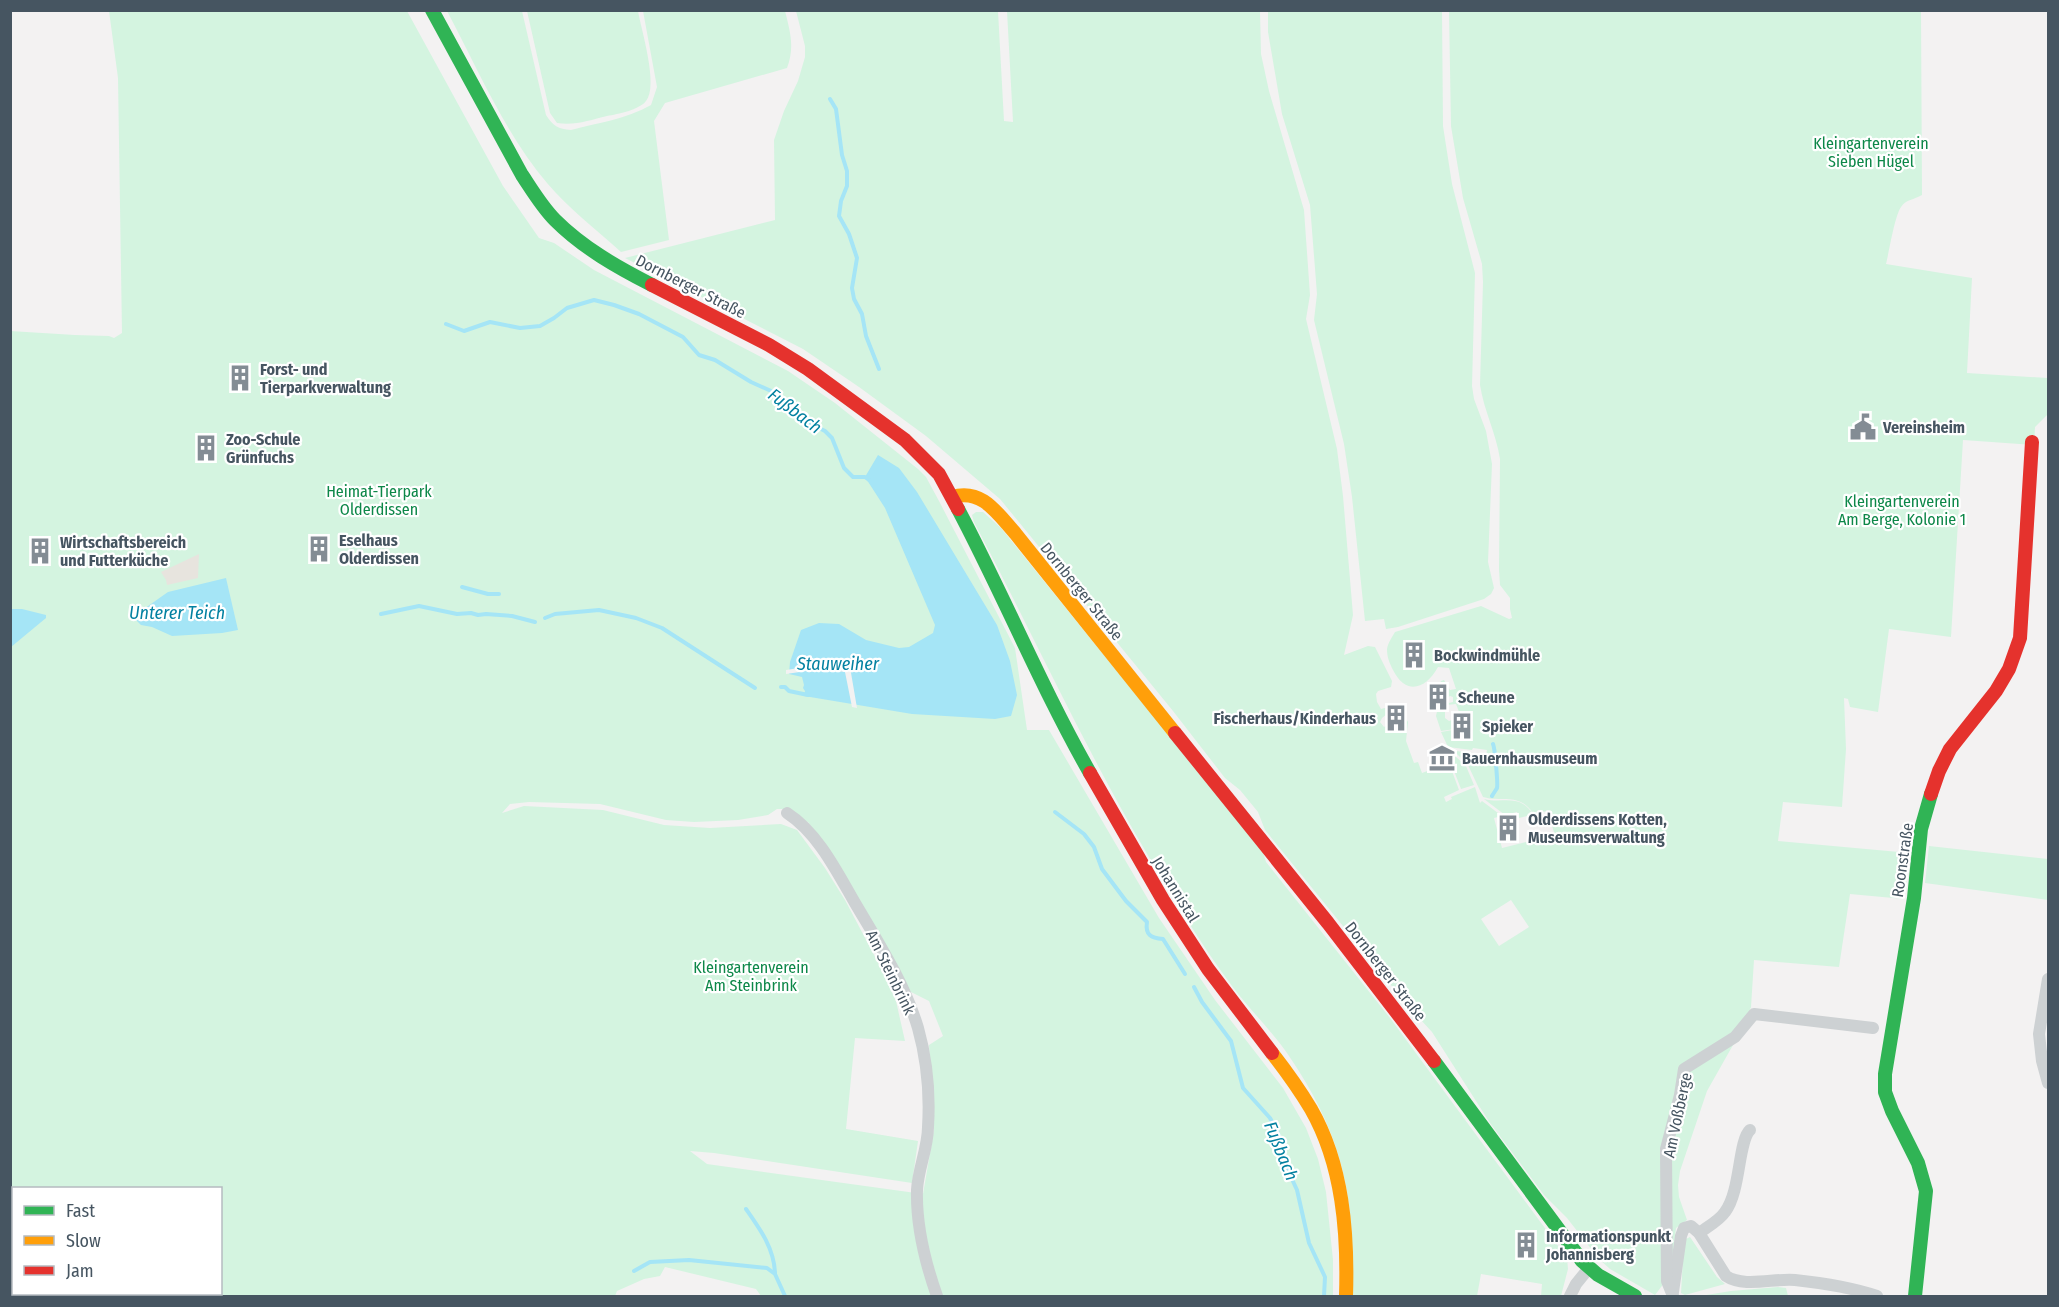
<svg xmlns="http://www.w3.org/2000/svg" width="2059" height="1307" font-family="'Fira Sans Condensed',sans-serif">
	<style>
		.green { fill: #d4f4e0; fill-rule: evenodd }
		.sand { fill: #e7e4de }
		.water { fill: #a5e5f6 }
		.pier { fill: #f3f2f2 }
		.lines { fill: none; stroke-linecap: round; stroke-linejoin: round }
		.stream { stroke: #a5e5f6; stroke-width: 4 }
		.street { stroke: #cdd1d3; stroke-width: 12 }
		.fast { stroke: #30b455; stroke-width: 14 }
		.slow { stroke: #ff9f0a; stroke-width: 14 }
		.jam { stroke: #e5322d; stroke-width: 14 }
		.labels { text-anchor: middle; stroke-width: 4.5; stroke-linejoin: round; paint-order: stroke }
		.park-label { font-size: 16px; fill: #0c8748; stroke: #fff }
		.street-label { font-size: 16px; fill: #465561; stroke: #fff }
		.poi-label { font-size: 16px; font-weight: bold; fill: #465561; stroke: #fff; text-anchor: start }
		.water-label { font-size: 18px; font-style: italic; fill: #0381a1; stroke: #fff }
	</style>
	<rect width="100%" height="100%" fill="#f3f2f2"/>
	<g class="green">
		<path d="M109,11H407L503,186L539,238L554,243L594,270L788,371L835,403L918,469L926,477L939,501L1015,648L1027,730H1049L1159,918L1215,1000L1283,1088L1306,1128L1318,1159L1326,1192L1333,1260V1296H761L756,1289L665,1267L660,1276L644,1279L617,1291L615,1296H11L10,331L75,335L109,336L114,338L122,333L118,78ZM529,802L600,804L666,820L694,822L738,820L768,815L777,809H785L803,821L808,822L835,861L909,991L929,1001L943,1036L929,1045L934,1130L923,1194L707,1164L690,1151L714,1153L912,1183L918,1141L846,1129L855,1038L905,1041L896,1001L882,970L845,900L825,868L797,830L781,824L710,828L664,825L603,810L524,806L502,813L510,804ZM14,1188H220V1294H14Z"/>
		<path d="M447,11H522L546,115C553,126 558,129 571,130C597,123 627,119 651,105L657,87L643,11H785C790,31 795,47 787,68L665,103L654,121L669,240L621,252C596,229 569,209 547,183C505,134 477,67 447,11Z"/>
		<path d="M527,11H638C641,29 659,86 646,101C639,110 618,114 607,116C590,120 575,126 557,123L550,113Z"/>
		<path d="M796,11H998L1004,121L1013,122L1007,11H1260L1261,54L1269,91L1304,210L1310,295L1306,319L1337,449L1343,496L1353,615L1344,655L1368,646L1375,647L1392,681L1391,687L1378,691L1376,694L1377,702L1381,709L1392,706L1388,708H1394L1382,718L1380,722L1384,727L1391,723L1394,727L1406,719L1408,722L1406,741L1414,763L1418,762L1422,773L1449,763L1459,790L1444,797L1446,802L1452,799L1451,797L1475,787L1480,803L1482,801L1502,816L1494,818L1502,848L1555,835L1547,811L1519,818L1517,812L1505,815L1484,799C1498,803 1512,797 1523,804C1527,806 1530,811 1533,813C1518,792 1504,803 1483,797L1468,765L1456,753V751L1472,753V758L1485,760L1487,750L1473,748L1472,750L1448,747L1441,732L1458,729L1460,731L1467,728L1464,720L1454,724L1455,729L1441,731L1436,716L1438,707L1445,709V718L1449,721L1461,717L1456,704L1446,705L1447,699L1449,703L1453,702V697L1450,696L1447,698L1448,691L1438,688L1441,681L1444,680L1450,690L1456,689L1449,668L1438,667C1426,689 1406,696 1393,670C1389,662 1387,657 1387,649C1388,643 1392,637 1395,632L1481,606L1509,619L1512,618L1510,609V598L1500,585L1499,569L1500,459C1496,433 1484,411 1480,385L1483,282L1482,264L1463,198L1451,126L1449,11H1921L1922,195C1914,200 1906,199 1901,207C1895,215 1889,252 1886,264L1972,278L1967,373L2048,378V414L2035,427L2034,445L1963,440L1951,637L1889,629L1878,712L1850,707L1848,699L1844,698L1846,749L1842,807L1783,802L1778,841L1910,853L1904,899L1850,894L1839,967L1754,960L1751,1007L1746,1022L1707,1091L1680,1171L1678,1185L1679,1197L1687,1220L1676,1228L1671,1274L1655,1295L1610,1269L1599,1259L1567,1218L1544,1195L1490,1123L1432,1032L1408,1006L1265,830L1258,812L1240,790L1225,778L1173,711L1000,499L926,436L859,387L803,349L625,258L775,220L774,140L784,111L798,81L805,57V46ZM1511,900L1529,927L1499,946L1481,919Z"/>
		<polygon points="1268,11 1442,11 1443,126 1452,184 1475,273 1472,386 1474,399 1486,431 1492,464 1488,562 1494,588 1491,594 1484,599 1398,627 1386,629 1384,619 1365,621 1352,497 1344,444 1314,320 1317,294 1310,205 1282,114 1268,32"/>
		<path d="M976,512H983L1001,528L1263,852L1266,862L1390,1018L1567,1258L1568,1269L1561,1296H1541L1542,1284L1481,1274L1477,1296H1352C1356,1200 1344,1137 1289,1056C1272,1031 1250,1010 1232,986C1200,943 1173,898 1146,852C1083,745 1032,632 974,522L972,515Z"/>
		<polygon points="1455,756 1466,766 1474,785 1461,789 1451,763 1454,762"/>
		<polygon points="1929,846 2048,859 2048,900 1925,883"/>
		<polygon points="1690,1237 1717,1277 1725,1284 1685,1295 1681,1293 1684,1240"/>
		<polygon points="1778,1287 1786,1288 1788,1296 1700,1296 1731,1291"/>
	</g>
	<polygon class="sand" points="199,554 198,578 167,585 166,580 161,572"/>
	<g class="water">
		<polygon points="878,455 899,468 917,492 997,625 1010,661 1017,695 1011,716 995,719 912,714 804,696 805,691 803,688 804,685 802,677 789,674 790,662 801,630 819,623 839,624 866,640 899,648 909,647 933,633 935,625 885,508 865,477"/>
		<polygon points="226,578 238,630 222,633 172,636 152,627 141,625 136,620 141,611 168,592"/>
		<polygon points="11,609 22,609 46,615 46,618 11,647"/>
	</g>
	<polygon class="pier" points="819,665 850,667 857,708 852,707 845,672 820,669 786,674 786,670"/>
	<g class="lines">
		<g class="stream">
			<polyline points="830,99 836,109 842,155 847,171 847,186 841,201 839,216 849,234 857,258 852,288 854,299 862,314 866,336 879,369"/>
			<polyline points="446,324 464,331 490,322 520,328 540,326 554,318 567,308 594,300 614,305 639,314 683,337 699,355 715,360 751,382 780,395 797,417 825,431 832,438 844,468 853,477 865,477 869,480"/>
			<polyline points="462,587 488,594 499,594"/>
			<polyline points="381,614 419,606 457,614 471,613 478,615 486,614 512,616 535,622"/>
			<polyline points="545,618 555,614 599,610 636,618 662,628 755,688"/>
			<polyline points="781,687 785,687 789,691 808,695"/>
			<path d="M1492,796C1493,794 1496,790 1497,788C1498,784 1495,748 1493,744"/>
			<path d="M1055,812L1084,834L1094,847L1102,869L1126,901L1147,922C1145,935 1151,938 1163,939L1185,974"/>
			<polyline points="1194,987 1202,1002 1231,1041 1243,1088 1270,1118 1278,1133 1285,1164 1297,1190 1309,1243 1325,1277 1324,1296"/>
			<path d="M746,1209C760,1229 774,1248 775,1273"/>
			<polyline points="634,1271 650,1262 689,1260 767,1268 775,1274 785,1296"/>
		</g>
		<g class="street">
			<path d="M787,813C818,833 837,872 855,903C878,942 905,984 918,1028C927,1060 930,1095 928,1127C928,1148 918,1169 917,1190C916,1227 925,1262 937,1296"/>
			<polyline points="2048,979 2039,1034 2042,1061 2048,1083"/>
			<path d="M1699,1233C1707,1227 1719,1221 1725,1212C1741,1191 1738,1141 1750,1130"/>
			<path d="M1673,1292L1681,1236L1684,1228L1691,1226L1699,1233L1726,1276C1744,1288 1774,1278 1795,1280C1823,1283 1850,1287 1877,1296"/>
			<polyline points="1570,1296 1576,1284 1589,1268"/>
			<polyline points="1673,1296 1667,1281 1666,1149 1680,1095 1684,1069 1735,1037 1754,1014 1873,1028"/>
		</g>
		<g class="fast">
			<path d="M432,10L522,175C532,190 542,207 555,220C583,248 617,267 652,285"/>
			<path d="M958,509C1004,596 1041,687 1090,773"/>
			<polyline points="1434,1061 1582,1261 1598,1275 1635,1296"/>
			<polyline points="1915,1296 1926,1191 1918,1163 1892,1111 1885,1092 1885,1074 1914,898 1921,829 1931,794"/>
		</g>
		<g class="slow">
			<path d="M952,497C982,488 997,513 1015,533L1175,733"/>
			<path d="M1272,1053C1286,1071 1299,1089 1311,1109C1343,1165 1348,1233 1346,1296"/>
		</g>
		<g class="jam">
			<polyline points="652,285 769,345 808,369 905,440 939,474 958,509"/>
			<polyline points="1175,733 1328,923 1434,1061"/>
			<polyline points="1090,773 1163,900 1208,969 1272,1053"/>
			<polyline points="1931,794 1939,771 1950,749 1996,691 2009,669 2020,638 2032,442"/>
		</g>
	</g>
	<defs>
		<g id="building-bare" transform="scale(2.07)"><path d="M-4-6H4V6H1V3H-1V6H-4ZM-2.5-4.3h1.7v1.8h-1.7ZM.8-4.3h1.7v1.8H.8ZM-2.5-1h1.7V.8h-1.7ZM.8-1h1.7V.8H.8Z" fill="#838c94" stroke="#fff" stroke-width="2.5" paint-order="stroke"/></g>
		<g id="civic-bare" transform="scale(2.07)"><path d="M-.6-6.5H3V-4.5H.6V-3L4-1V1h2V6H-6V1h2V-1L-.6-3ZM-1.2 2.5V6h2.4V2.5Z" fill="#838c94" stroke="#fff" stroke-width="2.5" paint-order="stroke"/></g>
		<g id="museum-bare" transform="scale(2.07)"><path d="M0-6L6-3V-2H-6V-3ZM-5-1h2V3h-2ZM-1-1h2V3h-2ZM3-1h2V3H3ZM-6 4H6V6H-6Z" fill="#838c94" stroke="#fff" stroke-width="2.5" paint-order="stroke"/></g>
	</defs>
	<g fill-rule="evenodd">
		<use href="#building-bare" x="240" y="378"/>
		<use href="#civic-bare" x="1863" y="427"/>
		<use href="#building-bare" x="206" y="448"/>
		<use href="#building-bare" x="319" y="549"/>
		<use href="#building-bare" x="40" y="551"/>
		<use href="#building-bare" x="1414" y="655"/>
		<use href="#building-bare" x="1438" y="697"/>
		<use href="#building-bare" x="1396" y="718"/>
		<use href="#building-bare" x="1462" y="726"/>
		<use href="#museum-bare" x="1442" y="758"/>
		<use href="#building-bare" x="1508" y="828"/>
		<use href="#building-bare" x="1526" y="1245"/>
	</g>
	<g class="labels">
		<g class="park-label">
			<text x="1871" y="149">Kleingartenverein<tspan x="1871" dy="18">Sieben Hügel</tspan></text>
			<text x="379" y="497">Heimat-Tierpark<tspan x="379" dy="18">Olderdissen</tspan></text>
			<text x="1902" y="507">Kleingartenverein<tspan x="1902" dy="18">Am Berge, Kolonie 1</tspan></text>
			<text x="751" y="973">Kleingartenverein<tspan x="751" dy="18">Am Steinbrink</tspan></text>
		</g>
		<g class="street-label">
			<text transform="translate(691 286) rotate(27)" y="6">Dornberger Straße</text>
			<text transform="translate(1082 591) rotate(51)" y="6">Dornberger Straße</text>
			<text transform="translate(1902 860) rotate(-82)" y="6">Roonstraße</text>
			<text transform="translate(1176 889) rotate(58)" y="6">Johannistal</text>
			<text transform="translate(1386 971) rotate(52)" y="6">Dornberger Straße</text>
			<text transform="translate(891 972) rotate(64)" y="6">Am Steinbrink</text>
			<text transform="translate(1677 1115) rotate(-78)" y="6">Am Voßberge</text>
		</g>
		<g class="poi-label">
			<text x="260" y="375">Forst- und<tspan x="260" dy="18">Tierparkverwaltung</tspan></text>
			<text x="1883" y="433">Vereinsheim</text>
			<text x="226" y="445">Zoo-Schule<tspan x="226" dy="18">Grünfuchs</tspan></text>
			<text x="339" y="546">Eselhaus<tspan x="339" dy="18">Olderdissen</tspan></text>
			<text x="60" y="548">Wirtschaftsbereich<tspan x="60" dy="18">und Futterküche</tspan></text>
			<text x="1434" y="661">Bockwindmühle</text>
			<text x="1458" y="703">Scheune</text>
			<text x="1376" y="724" text-anchor="end">Fischerhaus/Kinderhaus</text>
			<text x="1482" y="732">Spieker</text>
			<text x="1462" y="764">Bauernhausmuseum</text>
			<text x="1528" y="825">Olderdissens Kotten,<tspan x="1528" dy="18">Museumsverwaltung</tspan></text>
			<text x="1546" y="1242">Informationspunkt<tspan x="1546" dy="18">Johannisberg</tspan></text>
		</g>
		<g class="water-label">
			<text transform="translate(795 411) rotate(37)" y="6">Fußbach</text>
			<text x="177" y="619">Unterer Teich</text>
			<text x="838" y="670">Stauweiher</text>
			<text transform="translate(1281 1151) rotate(68)" y="6">Fußbach</text>
		</g>
	</g>
	<rect width="2059" height="1307" fill="none" stroke="#465561" stroke-width="24"/>
	<rect x="12" y="1187" width="210" height="108" fill="#ffffff" stroke="#b5bbc0" stroke-width="1.5"/>
	<rect x="24" y="1206" width="30" height="9" fill="#30b455" stroke="#b5bbc0" stroke-width="1.5"/>
	<text x="66" y="1217" font-size="18" fill="#465561">Fast</text>
	<rect x="24" y="1236" width="30" height="9" fill="#ff9f0a" stroke="#b5bbc0" stroke-width="1.5"/>
	<text x="66" y="1247" font-size="18" fill="#465561">Slow</text>
	<rect x="24" y="1266" width="30" height="9" fill="#e5322d" stroke="#b5bbc0" stroke-width="1.5"/>
	<text x="66" y="1277" font-size="18" fill="#465561">Jam</text>
</svg>
